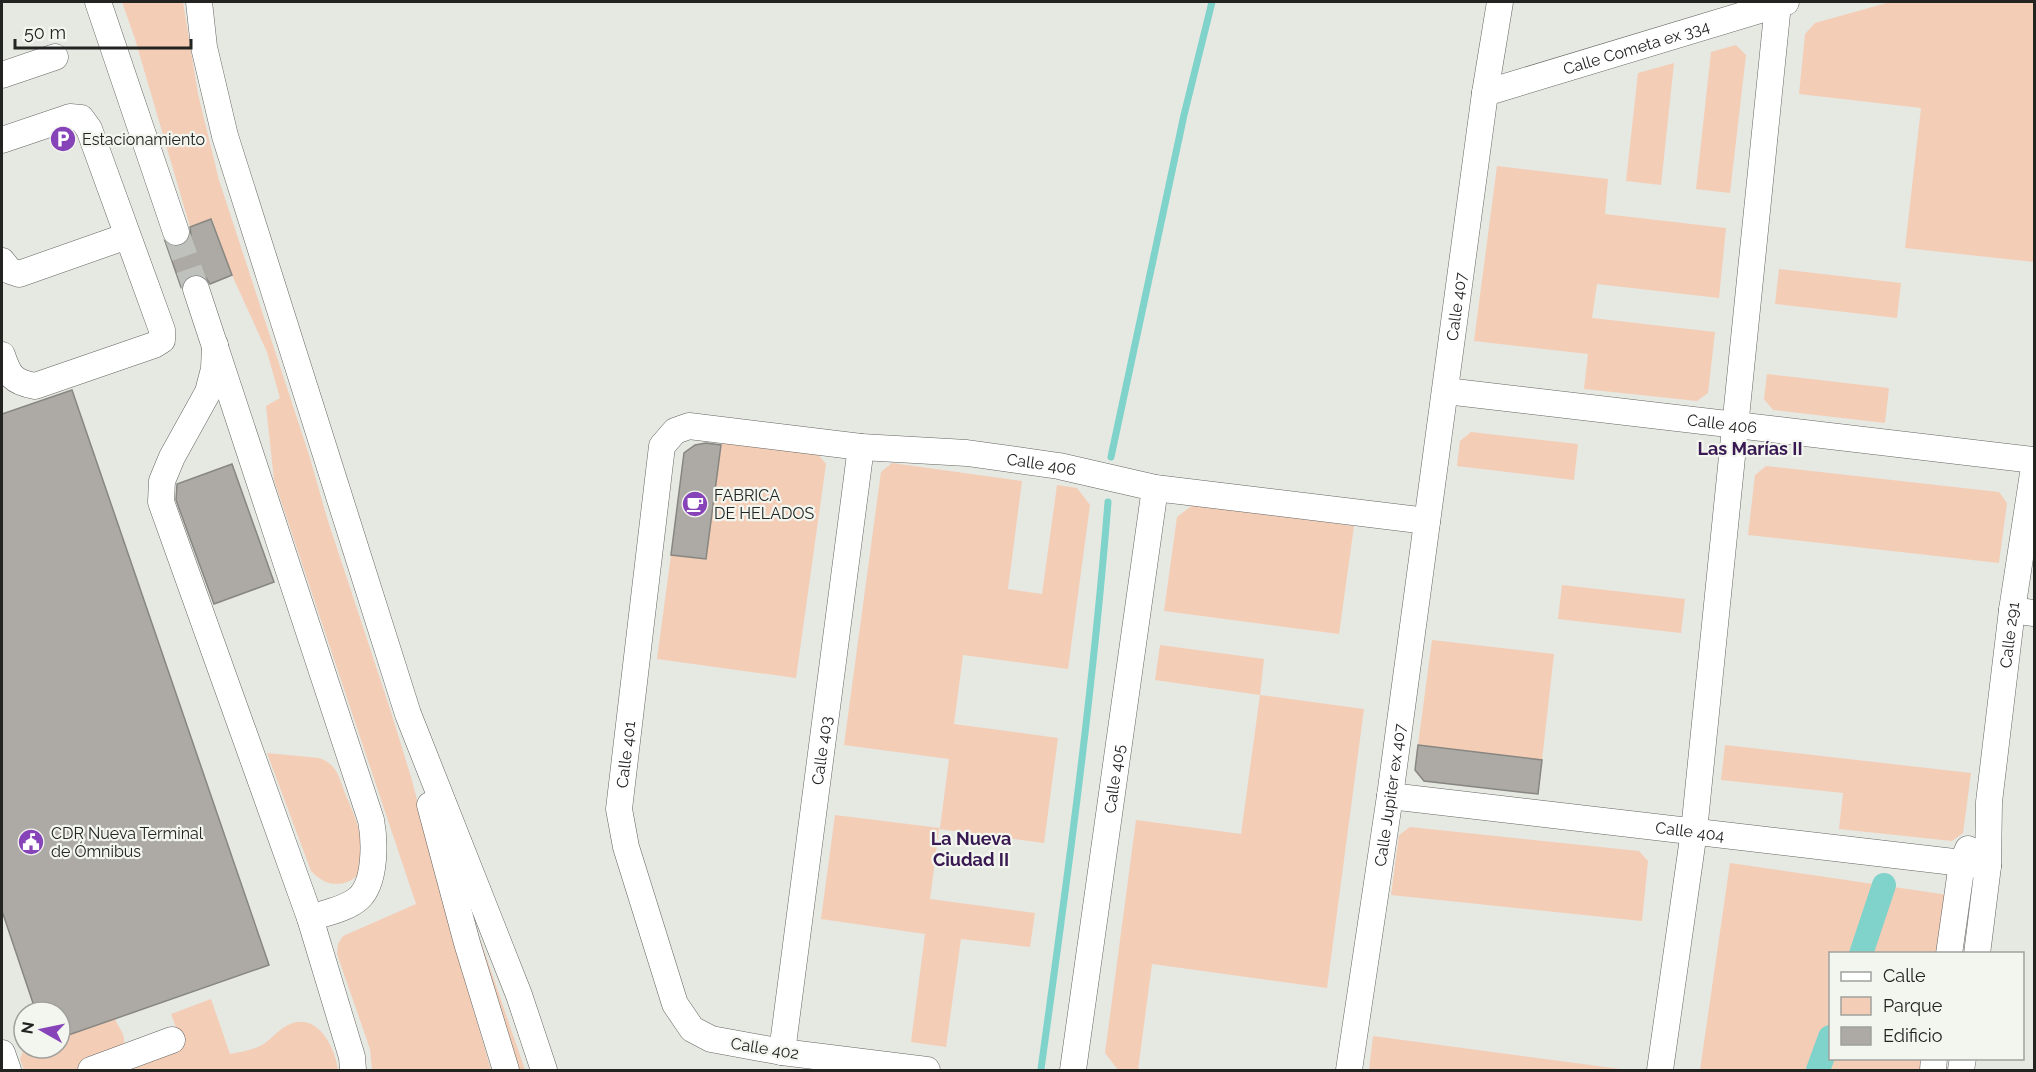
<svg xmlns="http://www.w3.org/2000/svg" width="2036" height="1072" font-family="Raleway,sans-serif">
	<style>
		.green { fill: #f4cdb7 }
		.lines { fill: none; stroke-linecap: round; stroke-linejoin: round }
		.stream { stroke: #7fd3ca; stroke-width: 7 }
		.canal { stroke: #7fd3ca; stroke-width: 24 }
		.building { fill: #adaaa5; stroke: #888681; stroke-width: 1.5 }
		.minor-tunnel { stroke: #bfc1bc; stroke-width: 26; stroke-dasharray: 26 13; stroke-linecap: butt }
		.minor-casing { stroke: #646661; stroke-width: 27 }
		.minor { stroke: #fff; stroke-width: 26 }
		.labels { text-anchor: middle; stroke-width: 4.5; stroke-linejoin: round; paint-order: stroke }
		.street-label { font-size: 16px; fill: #232422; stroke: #f3f5ef }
		.poi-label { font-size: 16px; fill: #232422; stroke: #f3f5ef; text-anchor: start }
		.neighbourhood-label { font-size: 18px; font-weight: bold; fill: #381951; stroke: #f3f5ef }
	</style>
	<rect width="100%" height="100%" fill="#e6e8e2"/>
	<g class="green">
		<polygon points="122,2 183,2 198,94 219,180 310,458 327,518 391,712 411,777 460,963 491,1070 372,1070 370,1049 337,954 338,944 343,936 416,904 274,480 266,406 280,398 267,352 232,275 212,219 190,227 135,39"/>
		<polygon points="1890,2 2034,2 2034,262 1905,248 1921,108 1799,94 1805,34 1815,23"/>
		<polygon points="1736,45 1746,55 1730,193 1696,189 1711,52"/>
		<polygon points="1674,63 1661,185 1626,181 1638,73"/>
		<polygon points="1497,166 1608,179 1605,214 1726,228 1719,298 1597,284 1592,318 1715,332 1708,393 1697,401 1584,389 1588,354 1474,341"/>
		<polygon points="1779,269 1901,283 1897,318 1775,304"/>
		<polygon points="1767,374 1889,388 1885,423 1773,410 1764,399"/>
		<polygon points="1471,432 1578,444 1574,480 1457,466 1460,441"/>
		<polygon points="722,440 817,453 826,464 796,678 657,659 671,555 706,559"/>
		<polygon points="892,463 1022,481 1008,589 1042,594 1057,485 1077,488 1090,505 1068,669 963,655 954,724 1058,738 1044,843 939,829 930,899 1035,913 1030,947 961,939 946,1047 911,1042 925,934 821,919 835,815 940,828 949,759 844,745 881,472"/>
		<polygon points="1766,466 1999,492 2007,503 1999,563 1748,535 1755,475"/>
		<polygon points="1194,504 1354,526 1339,634 1164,611 1177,517"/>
		<polygon points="1562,585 1685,599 1681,633 1558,619"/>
		<polygon points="1432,640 1554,654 1542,760 1418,745"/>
		<polygon points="1160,645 1264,659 1260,695 1364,709 1327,988 1152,964 1138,1070 1118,1070 1105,1053 1136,820 1241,834 1260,695 1155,680"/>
		<polygon points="1725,745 1971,773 1963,833 1952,841 1839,829 1843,793 1721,780"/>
		<path d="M267,753L319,758C325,760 330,763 334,768C340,776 343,789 347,798C356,819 380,874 344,883C330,886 321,881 311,871Z"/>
		<polygon points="1410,827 1639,851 1648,861 1642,921 1391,895 1399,835"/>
		<polygon points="1730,863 1955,896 1946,953 1830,954 1830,1058 1931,1059 1929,1070 1700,1070"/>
		<polygon points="472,930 477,930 525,1070 516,1070"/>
		<path d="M211,999L230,1054C239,1052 249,1051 258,1047C269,1043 277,1030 288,1025C317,1011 335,1047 338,1070H122L183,1047L171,1014Z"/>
		<path d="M115,1019C122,1034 129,1038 120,1054L74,1070H24L20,1059L24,1048H60V1038Z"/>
		<polygon points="1373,1036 1628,1070 1369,1070"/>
	</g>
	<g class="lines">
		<g class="stream">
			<polyline points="1111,457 1184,115 1212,2"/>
			<path d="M1041,1069C1067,881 1093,692 1108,502"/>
		</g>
		<g class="canal">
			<polyline points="1861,954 1884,885"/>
			<polyline points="1818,1070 1830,1037"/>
		</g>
	</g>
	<g class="building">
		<polygon points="211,219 232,275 210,284 206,278 200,275 192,275 184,279 181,287 165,241 173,247 181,246 188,241 191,235 190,227"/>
		<polygon points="72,390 269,965 60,1038 60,1012 36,1012 2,911 2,414"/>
		<polygon points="706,443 721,445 706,559 671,555 684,453 695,445"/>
		<polygon points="232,464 274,582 214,604 176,500 177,484"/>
		<polygon points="1418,745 1542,760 1538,794 1424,781 1415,770"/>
	</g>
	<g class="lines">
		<polyline class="minor-tunnel" points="176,232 196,289"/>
		<g class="minor-casing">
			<g id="minor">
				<polyline points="98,2 176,232"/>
				<polyline points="199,2 204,47 225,136 408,714 519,995 544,1070"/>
				<polyline points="2,75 55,57"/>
				<path id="s1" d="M1485,93L1786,2"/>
				<path d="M2,140L70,117L81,118L89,129L162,330V340L154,345L35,386C13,382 9,376 2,355"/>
				<polyline points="2,261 10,271 19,274 127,236"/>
				<path d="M196,289L371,820C375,841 376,882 359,898C347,909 325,913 310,918"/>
				<polyline points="215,345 214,369 208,392 172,457 162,481 161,502 310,918 352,1057 353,1070"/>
				<path id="s2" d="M1446,391L2034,460"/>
				<polyline points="2012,610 2034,613"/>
				<path id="s3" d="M1390,796L1988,866"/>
				<polyline points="430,805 467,943 506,1070"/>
				<polyline points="1949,954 1962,863 1968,849"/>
				<path id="s4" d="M1977,954L1988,866L1989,802L2012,610L2034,467"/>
				<path id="s5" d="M782,1052L861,447"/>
				<polyline points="2,1053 8,1070"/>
				<polyline points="91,1070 172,1040"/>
				<path id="s6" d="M927,1070L782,1052L711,1039L692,1029L675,1004L626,847L619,809L662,446L675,431L689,426L861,447L967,453L1059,466L1155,488L1427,521"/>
				<path id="s7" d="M1073,1070L1155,488"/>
				<path id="s8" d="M1349,1070L1390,796L1485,93L1500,2"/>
				<polyline points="1660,1070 1694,831 1778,4"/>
				<polyline points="1933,1070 1934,1058"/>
				<polyline points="1961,1070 1963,1058"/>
			</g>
		</g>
		<use href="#minor" class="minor"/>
	</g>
	<defs>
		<g id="parking-disc" transform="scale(1.35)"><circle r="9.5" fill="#8644b8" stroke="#f3f5ef"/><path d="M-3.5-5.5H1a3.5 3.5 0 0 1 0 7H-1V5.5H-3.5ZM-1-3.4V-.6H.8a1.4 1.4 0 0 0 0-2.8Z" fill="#fff"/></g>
		<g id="cafe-disc" transform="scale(1.35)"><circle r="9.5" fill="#8644b8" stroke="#f3f5ef"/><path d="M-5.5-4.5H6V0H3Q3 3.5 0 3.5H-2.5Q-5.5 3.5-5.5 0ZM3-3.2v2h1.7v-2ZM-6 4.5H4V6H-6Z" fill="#fff"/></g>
		<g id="civic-disc" transform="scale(1.35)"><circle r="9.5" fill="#8644b8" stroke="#f3f5ef"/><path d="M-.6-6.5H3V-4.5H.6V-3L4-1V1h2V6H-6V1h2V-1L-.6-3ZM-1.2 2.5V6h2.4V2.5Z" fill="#fff"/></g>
	</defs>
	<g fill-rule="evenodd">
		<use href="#parking-disc" x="63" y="139"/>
		<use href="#cafe-disc" x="695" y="504"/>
		<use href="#civic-disc" x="31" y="842"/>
	</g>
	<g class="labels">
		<g class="street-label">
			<text dy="6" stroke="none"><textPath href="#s1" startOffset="158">Calle Cometa ex 334</textPath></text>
			<text dy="6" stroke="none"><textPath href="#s8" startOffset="771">Calle 407</textPath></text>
			<text dy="6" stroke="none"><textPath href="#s2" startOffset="278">Calle 406</textPath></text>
			<text dy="6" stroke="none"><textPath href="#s6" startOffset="1228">Calle 406</textPath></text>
			<text dy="6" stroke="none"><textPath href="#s4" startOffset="321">Calle 291</textPath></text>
			<text dy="6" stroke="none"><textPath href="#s5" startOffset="304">Calle 403</textPath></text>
			<text dy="6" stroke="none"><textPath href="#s6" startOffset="528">Calle 401</textPath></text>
			<text dy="6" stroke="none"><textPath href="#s7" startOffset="294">Calle 405</textPath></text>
			<text dy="6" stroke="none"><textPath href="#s8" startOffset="278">Calle Jupiter ex 407</textPath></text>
			<text dy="6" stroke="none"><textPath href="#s3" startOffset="302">Calle 404</textPath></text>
			<text transform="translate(765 1048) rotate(9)" y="6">Calle 402</text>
		</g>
		<g class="poi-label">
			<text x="82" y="145">Estacionamiento</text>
			<text x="714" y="501">FABRICA<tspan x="714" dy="18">DE HELADOS</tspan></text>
			<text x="51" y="839">CDR Nueva Terminal<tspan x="51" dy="18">de Ómnibus</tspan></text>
		</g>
		<g class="neighbourhood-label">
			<text x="1750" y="455">Las Marías II</text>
			<text x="971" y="845">La Nueva<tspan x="971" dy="21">Ciudad II</tspan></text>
		</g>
	</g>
	<rect width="2036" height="1072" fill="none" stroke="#232422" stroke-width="6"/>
	<rect x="1829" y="952" width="195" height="108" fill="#f3f5ef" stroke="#a0a19d" stroke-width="1.5"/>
	<rect x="1841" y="972" width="30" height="9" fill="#ffffff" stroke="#a0a19d" stroke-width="1.5"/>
	<text x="1883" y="982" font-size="18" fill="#232422">Calle</text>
	<rect x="1841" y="997" width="30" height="18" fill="#f4cdb7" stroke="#a0a19d" stroke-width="1.5"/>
	<text x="1883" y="1012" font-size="18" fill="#232422">Parque</text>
	<rect x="1841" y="1027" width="30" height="18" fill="#adaaa5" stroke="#a0a19d" stroke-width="1.5"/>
	<text x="1883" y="1042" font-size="18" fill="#232422">Edificio</text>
	<g transform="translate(42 1030) rotate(279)"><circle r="28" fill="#f3f5ef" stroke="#a0a19d" stroke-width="1.5"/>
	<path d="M0-4.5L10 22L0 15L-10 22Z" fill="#8644b8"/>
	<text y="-9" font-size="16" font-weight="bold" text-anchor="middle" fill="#232422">N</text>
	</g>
	<path d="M15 39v9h176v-9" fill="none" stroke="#232422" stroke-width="3"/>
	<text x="24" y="39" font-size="18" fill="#232422" stroke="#f3f5ef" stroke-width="4.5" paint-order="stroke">50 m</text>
</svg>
